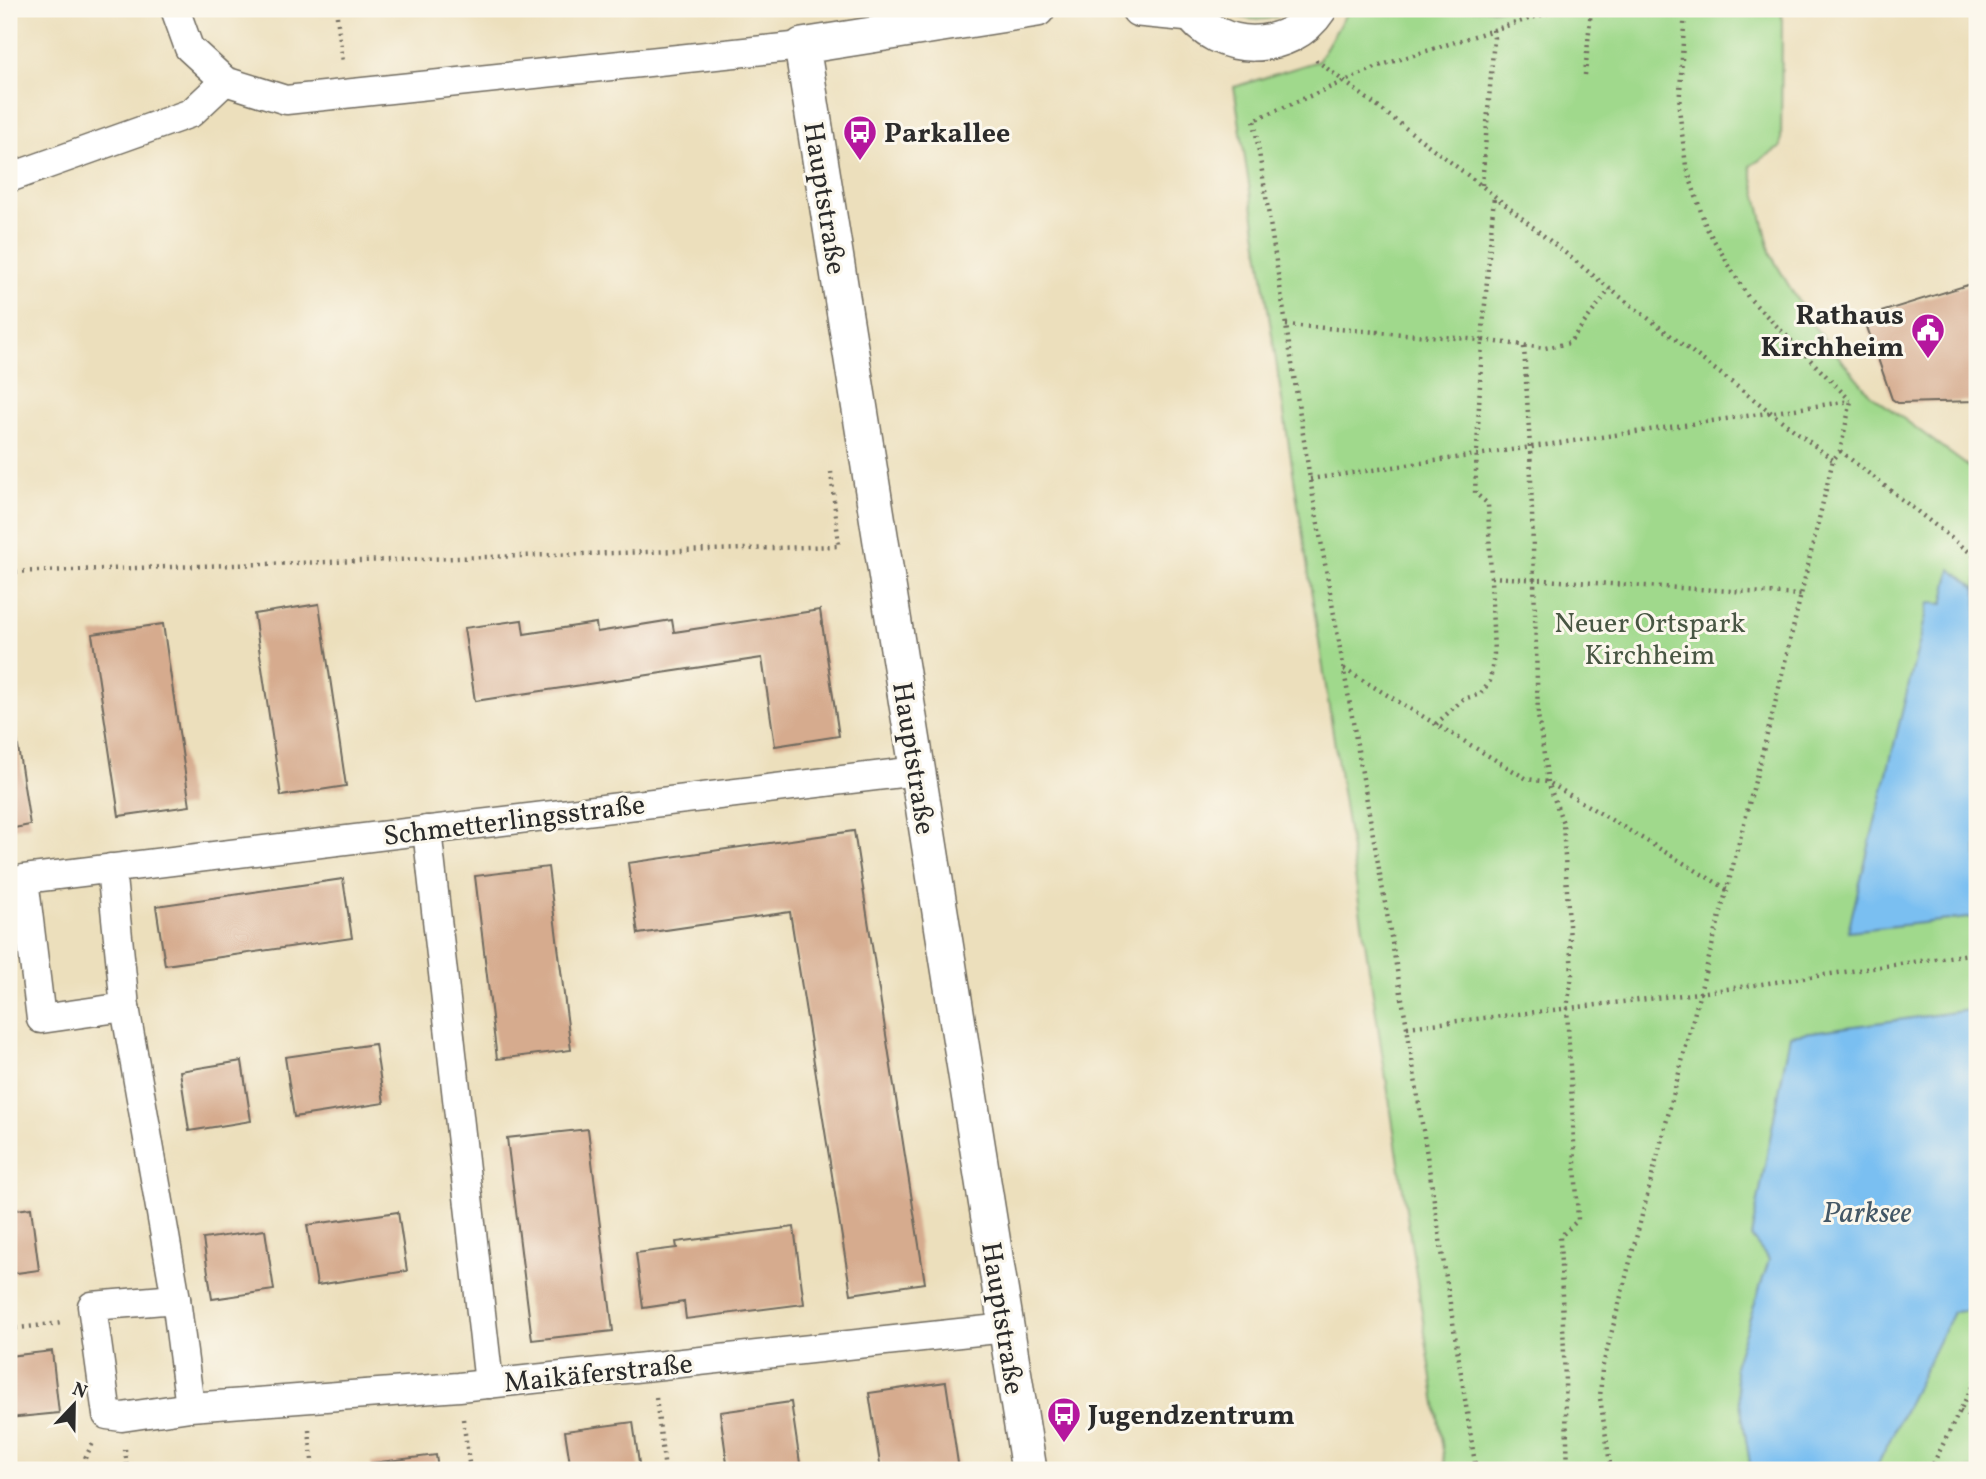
<svg xmlns="http://www.w3.org/2000/svg" width="1986" height="1479" font-family="Vollkorn,serif">
	<style>
		.green { fill: #a0d98c; stroke: #66825c; stroke-width: 2 }
		.water { fill: #7abff1; stroke: #52758e; stroke-width: 2 }
		.building { fill: #d6ab8e }
		.lines { fill: none; stroke-linecap: round; stroke-linejoin: round }
		.minor-casing { stroke: #6f6a5e; stroke-width: 31 }
		.tertiary-casing { stroke: #6f6a5e; stroke-width: 38 }
		.path { stroke: #6f6a5e; stroke-width: 4.5; stroke-dasharray: 2 5; stroke-linecap: butt }
		.minor { stroke: #fff; stroke-width: 28 }
		.tertiary { stroke: #fff; stroke-width: 35 }
		.labels { text-anchor: middle; stroke-width: 6; stroke-linejoin: round; paint-order: stroke }
		.poi-label { font-size: 28px; font-weight: bold; fill: #2b2b2b; stroke: #fbf7ec; text-anchor: start }
		.street-label { font-size: 28px; fill: #2b2b2b; stroke: #fbf7ec }
		.park-label { font-size: 28px; fill: #485643; stroke: #fbf7ec }
		.water-label { font-size: 30px; font-style: italic; fill: #435766; stroke: #fbf7ec }
	</style>
	<rect width="100%" height="100%" fill="#fbf7ec"/>
	<filter id="ink" filterUnits="userSpaceOnUse"><feTurbulence type="fractalNoise" baseFrequency=".0143" numOctaves="2"/><feDisplacementMap in="SourceGraphic" scale="14" xChannelSelector="R" yChannelSelector="G"/><feConvolveMatrix kernelMatrix="1 2 1 2 8 2 1 2 1" color-interpolation-filters="sRGB"/></filter>
	<filter id="wash" filterUnits="userSpaceOnUse"><feTurbulence type="fractalNoise" baseFrequency=".00686" numOctaves="4" result="noise"/><feDisplacementMap in="SourceGraphic" scale="28" xChannelSelector="R" yChannelSelector="G"/><feGaussianBlur stdDeviation="1.57" result="paint"/><feColorMatrix in="noise" values="0 0 0 0 0 0 0 0 0 0 0 0 0 0 0 0 0 1.4 0 .05"/><feComposite in="paint" operator="in"/></filter>
	<g filter="url(#wash)">
		<rect width="100%" height="100%" fill="#ecdfbc"/>
		<g class="green">
			<path d="M1225,9H1290C1272,23 1243,23 1225,9Z"/>
			<polygon points="1349,9 1782,9 1781,147 1750,166 1771,255 1810,322 1870,394 1977,473 1977,1470 1446,1470 1234,87 1318,61"/>
		</g>
		<g class="water">
			<polygon points="1951,569 1977,589 1977,917 1848,931 1929,603 1943,604"/>
			<polygon points="1977,1009 1977,1310 1953,1312 1875,1470 1751,1470 1734,1366 1769,1260 1751,1237 1790,1035"/>
		</g>
		<g id="blocks">
			<g class="building">
				<polygon points="1977,282 1977,401 1898,403 1892,399 1865,321 1868,316"/>
				<polygon points="319,604 346,786 281,796 254,614"/>
				<polygon points="820,610 839,736 775,746 762,658 475,701 464,628 522,620 524,634 596,623 597,632 672,620 674,632"/>
				<polygon points="163,624 190,806 119,816 92,634"/>
				<polygon points="9,688 30,825 9,829"/>
				<polygon points="854,831 925,1283 851,1294 790,912 638,934 628,863"/>
				<polygon points="548,867 571,1050 497,1059 475,876"/>
				<polygon points="343,879 352,938 165,965 156,906"/>
				<polygon points="375,1044 384,1103 294,1117 285,1057"/>
				<polygon points="242,1061 251,1121 189,1131 180,1071"/>
				<polygon points="588,1129 613,1331 532,1340 507,1138"/>
				<polygon points="31,1208 39,1270 9,1274 9,1211"/>
				<polygon points="398,1212 407,1271 317,1285 307,1225"/>
				<polygon points="794,1227 804,1304 686,1319 684,1302 643,1308 636,1253 677,1248 676,1242"/>
				<polygon points="265,1230 274,1290 212,1299 203,1239"/>
				<polygon points="52,1351 59,1413 9,1418 9,1356"/>
				<polygon points="946,1382 959,1470 881,1470 869,1393"/>
				<polygon points="791,1402 801,1470 728,1470 720,1412"/>
				<polygon points="633,1422 640,1470 571,1470 565,1431"/>
				<polygon points="436,1455 438,1470 372,1470 371,1463"/>
			</g>
		</g>
	</g>
	<g filter="url(#ink)">
		<use href="#blocks" fill-opacity="0" stroke="#6f6a5e" stroke-width="2"/>
		<g class="lines">
			<g class="minor-casing">
				<g id="minor">
					<polyline points="175,9 189,48 225,81 286,100 802,46"/>
					<polyline points="9,178 191,113 225,81"/>
					<polyline points="427,830 489,1384"/>
					<path d="M111,868L125,1007L41,1019L24,879C322,842 620,806 917,771"/>
					<polyline points="125,1007 176,1299"/>
					<polyline points="190,1407 176,1299 92,1306 107,1415 122,1417 190,1407 459,1387 1006,1328"/>
				</g>
			</g>
			<g class="tertiary-casing">
				<g id="tertiary">
					<polyline points="1139,9 1191,14"/>
					<path d="M1188,9C1217,55 1290,54 1319,9"/>
					<polyline points="1029,1470 802,46 1037,9"/>
				</g>
			</g>
			<g class="path">
				<polyline points="336,9 343,62"/>
				<polyline points="1685,9 1679,108 1686,166 1706,227 1748,297 1850,400"/>
				<polyline points="1316,60 1482,186 1610,289 1833,460"/>
				<polyline points="1585,75 1591,9"/>
				<polyline points="1482,185 1494,38 1492,29"/>
				<polyline points="1286,325 1482,340 1494,196"/>
				<polyline points="1524,347 1530,447 1538,715 1548,782 1563,823 1572,975 1567,1008 1578,1220 1560,1237 1568,1470"/>
				<polyline points="1840,451 1977,558"/>
				<polyline points="1310,479 1851,401"/>
				<polyline points="9,572 839,546 831,472"/>
				<polyline points="1491,577 1801,595"/>
				<polyline points="1344,669 1527,779 1548,782 1727,889"/>
				<polyline points="1436,724 1463,699 1481,694 1490,681 1494,654 1488,504 1475,493 1482,340 1545,348 1569,343 1610,289"/>
				<polyline points="1407,1027 1699,993 1977,953"/>
				<polyline points="9,1329 62,1323"/>
				<polyline points="656,1398 665,1470"/>
				<polyline points="1960,1411 1977,1421"/>
				<polyline points="463,1419 470,1470"/>
				<polyline points="309,1430 313,1470"/>
				<polyline points="125,1449 127,1470"/>
				<polyline points="47,1470 82,1464 94,1441"/>
				<polyline points="1476,1470 1407,1027 1310,479 1254,120 1382,65 1560,9"/>
				<polyline points="1611,1470 1600,1398 1602,1369 1774,708 1833,460 1840,451 1851,401"/>
				<polyline points="1930,1470 1977,1377"/>
			</g>
			<use href="#minor" class="minor"/>
			<use href="#tertiary" class="tertiary"/>
		</g>
	</g>
	<defs>
		<g id="bus-pin" transform="scale(1.75)"><path d="M0 17L-7.5 6A9.5 9.5 0 1 1 7.5 6Z" fill="#b5179e" stroke="#fbf7ec"/><path d="M-5-6H5V4H4V6H2V4H-2V6H-4V4H-5ZM-3.5-4V0h7V-4ZM-3.5 1.2v1.5H-2V1.2ZM2 1.2v1.5H3.5V1.2Z" fill="#fff"/></g>
		<g id="civic-pin" transform="scale(1.75)"><path d="M0 17L-7.5 6A9.5 9.5 0 1 1 7.5 6Z" fill="#b5179e" stroke="#fbf7ec"/><path d="M-.6-6.5H3V-4.5H.6V-3L4-1V1h2V6H-6V1h2V-1L-.6-3ZM-1.2 2.5V6h2.4V2.5Z" fill="#fff"/></g>
	</defs>
	<g fill-rule="evenodd">
		<use href="#bus-pin" x="860" y="132"/>
		<use href="#civic-pin" x="1928" y="330"/>
		<use href="#bus-pin" x="1064" y="1414"/>
	</g>
	<g class="labels">
		<g class="poi-label">
			<text x="884" y="142">Parkallee</text>
			<text x="1904" y="324" text-anchor="end">Rathaus<tspan x="1904" dy="32">Kirchheim</tspan></text>
			<text x="1088" y="1424">Jugendzentrum</text>
		</g>
		<g class="street-label">
			<text transform="translate(826 198) rotate(81)" y="10">Hauptstraße</text>
			<text transform="translate(915 758) rotate(81)" y="10">Hauptstraße</text>
			<text transform="translate(514 819) rotate(-7)" y="10">Schmetterlingsstraße</text>
			<text transform="translate(1004 1318) rotate(81)" y="10">Hauptstraße</text>
			<text transform="translate(598 1372) rotate(-6)" y="10">Maikäferstraße</text>
		</g>
		<g class="park-label">
			<text x="1650" y="632">Neuer Ortspark<tspan x="1650" dy="32">Kirchheim</tspan></text>
		</g>
		<g class="water-label">
			<text x="1867" y="1222">Parksee</text>
		</g>
	</g>
	<rect width="1986" height="1479" fill="none" stroke="#fbf7ec" stroke-width="35"/>
	<g transform="translate(74 1405) rotate(22)" stroke="#fbf7ec" stroke-width="5" paint-order="stroke">
	<path d="M0-5L12 26L0 18L-12 26Z" fill="#2b2b2b"/>
	<text y="-10" font-size="19" font-weight="bold" text-anchor="middle" fill="#2b2b2b">N</text>
	</g>
</svg>
